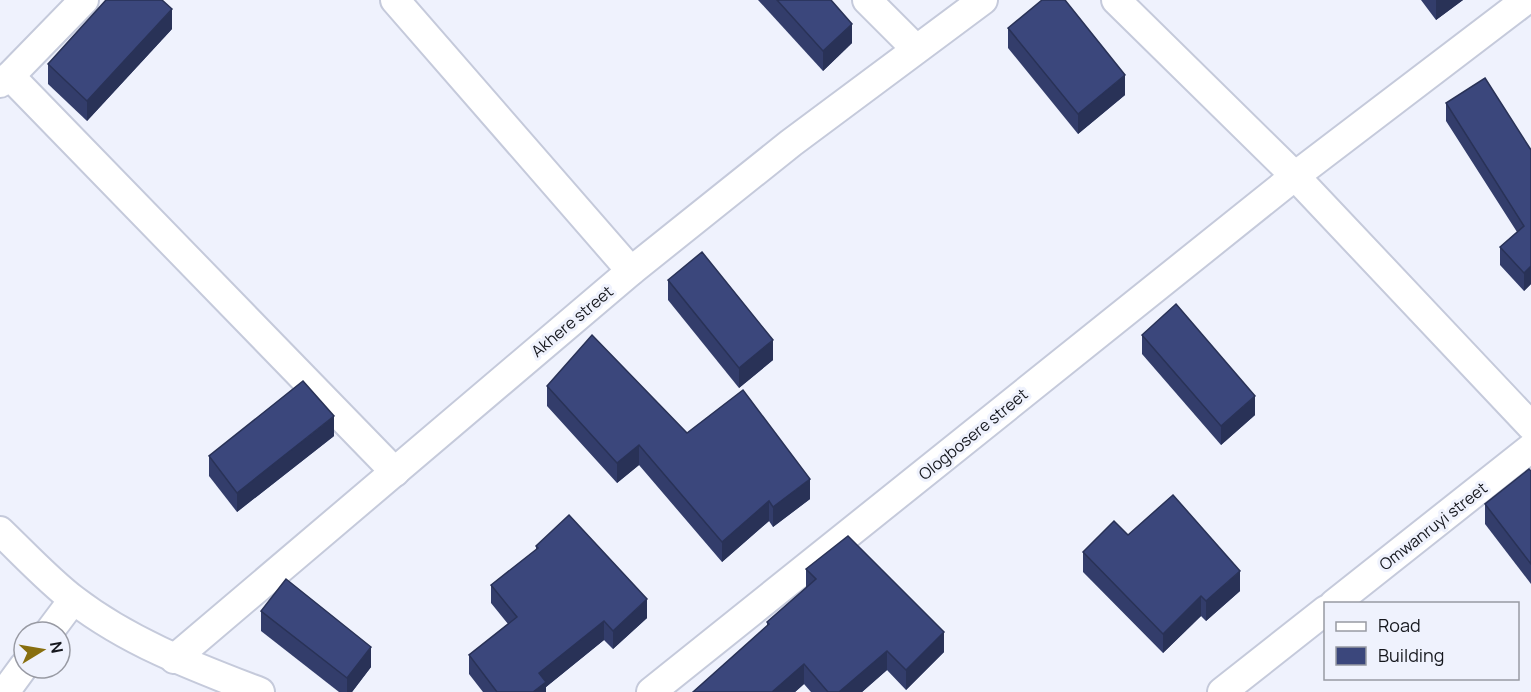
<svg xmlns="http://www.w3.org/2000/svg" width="1531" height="692" font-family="Manrope,sans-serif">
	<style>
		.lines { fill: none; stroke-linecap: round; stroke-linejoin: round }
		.street-casing { stroke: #c5cadb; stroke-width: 32 }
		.street { stroke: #fff; stroke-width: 28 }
		.wall { fill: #333d6b }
		.shaded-wall { fill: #293257 }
		.building { fill: #3b477c; stroke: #293257; stroke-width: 1.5 }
		.labels { text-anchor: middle; stroke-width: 6; stroke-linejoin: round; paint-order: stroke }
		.street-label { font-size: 16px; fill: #15171d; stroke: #eff2fd }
	</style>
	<rect width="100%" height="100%" fill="#eff2fd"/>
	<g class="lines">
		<g class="street-casing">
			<g id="street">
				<polyline points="395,0 631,271"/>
				<polyline points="867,0 916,49"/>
				<polyline points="1116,0 1295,176 1531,426"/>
				<polyline points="10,76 395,472"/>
				<polyline points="0,83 10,76 84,0"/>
				<path d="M0,531C23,553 49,581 74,600C130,643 195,667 260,692"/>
				<polyline points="1334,604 1531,448"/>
				<polyline points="49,632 73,600"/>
				<polyline points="174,659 631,271 791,143 983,0"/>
				<polyline points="5,692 24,666"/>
				<polyline points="651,692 1295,176 1526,0"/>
				<polyline points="1222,692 1326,610"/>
			</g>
		</g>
		<use href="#street" class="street"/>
	</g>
	<g class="wall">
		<polygon points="758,0 831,0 852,43 823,71"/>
		<polygon points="1421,0 1463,0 1436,20"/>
		<polygon points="1008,28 1125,95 1078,134 1008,48"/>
		<polygon points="172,29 87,121 48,84 48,64"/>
		<polygon points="1446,103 1531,150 1531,284 1524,291 1500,265 1500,247 1517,232 1446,121"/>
		<polygon points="668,280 773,360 739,388 668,300"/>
		<polygon points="1142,335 1255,415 1221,445 1142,354"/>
		<polygon points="547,386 687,433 810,499 773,527 769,521 722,562 639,465 617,483 547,406"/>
		<polygon points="334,436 237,512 209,476 209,456"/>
		<polygon points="1531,471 1531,584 1485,524 1485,504"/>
		<polygon points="1128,535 1240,591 1206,621 1201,616 1163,653 1083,572 1083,552"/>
		<polygon points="536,546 647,618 613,649 604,640 546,687 546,692 483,692 469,674 469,655 508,624 491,603 491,585 536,550"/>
		<polygon points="806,569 944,652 906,690 887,670 862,692 811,692 804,684 795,692 693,692 767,626 767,622 806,588"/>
		<polygon points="261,611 371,667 352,692 339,692 261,631"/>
	</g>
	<g class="shaded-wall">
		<polygon points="1436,0 1463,0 1436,20"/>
		<polygon points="172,9 172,29 87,121 87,101"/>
		<polygon points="852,24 852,43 823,71 823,51"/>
		<polygon points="1125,75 1125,95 1078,134 1078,114"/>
		<polygon points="1531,266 1531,284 1524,291 1524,273"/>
		<polygon points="773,340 773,360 739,388 739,368"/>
		<polygon points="1255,396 1255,415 1221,445 1221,426"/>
		<polygon points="334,416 334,436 237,512 237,493"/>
		<polygon points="639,445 639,465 617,483 617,463"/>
		<polygon points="810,479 810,499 773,527 773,507"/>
		<polygon points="769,501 769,521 722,562 722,542"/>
		<polygon points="1240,571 1240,591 1206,621 1206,601"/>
		<polygon points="1201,596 1201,616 1163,653 1163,634"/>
		<polygon points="647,599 647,618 613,649 613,631"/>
		<polygon points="604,621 604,640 546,687 546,692 533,692 539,673"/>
		<polygon points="944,632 944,652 906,690 906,670"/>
		<polygon points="371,647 371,667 352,692 347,692 347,678"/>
		<polygon points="887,651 887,670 862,692 839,692"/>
		<polygon points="804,664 804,684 795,692 772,692"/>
	</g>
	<g class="building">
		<polygon points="106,0 162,0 172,9 87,101 48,64"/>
		<polygon points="777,0 831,0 852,24 823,51"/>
		<polygon points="1042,0 1065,0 1125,75 1078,114 1008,28"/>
		<polygon points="1485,78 1531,150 1531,266 1524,273 1500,247 1524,226 1446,103"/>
		<polygon points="702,252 773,340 739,368 668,280"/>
		<polygon points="1176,304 1255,396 1221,426 1142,335"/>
		<polygon points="592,335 687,433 743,390 810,479 773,507 769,501 722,542 639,445 617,463 547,386"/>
		<polygon points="303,381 334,416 237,493 209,456"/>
		<polygon points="1529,469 1531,471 1531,564 1485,504"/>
		<polygon points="1173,495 1240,571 1206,601 1201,596 1163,634 1083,552 1114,521 1128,535"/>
		<polygon points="569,515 647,599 613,631 604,621 539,673 546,682 533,692 497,692 469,655 517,617 491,585 538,548 536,546"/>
		<polygon points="848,536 944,632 906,670 887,651 839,692 828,692 804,664 772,692 693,692 769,624 767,622 816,579 806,569"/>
		<polygon points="286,579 371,647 347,678 261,611"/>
	</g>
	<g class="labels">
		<g class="street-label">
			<text transform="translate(572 321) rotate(-40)" y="6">Akhere street</text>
			<text transform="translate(973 434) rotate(-39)" y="6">Ologbosere street</text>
			<text transform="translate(1433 526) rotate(-38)" y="6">Omwanruyi street</text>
		</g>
	</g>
	<rect x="1324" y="602" width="195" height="78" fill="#eff2fd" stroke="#989aa3" stroke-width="1.5"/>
	<rect x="1336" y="622" width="30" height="9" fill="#ffffff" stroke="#989aa3" stroke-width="1.5"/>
	<text x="1378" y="632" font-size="18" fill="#15171d">Road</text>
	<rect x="1336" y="647" width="30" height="18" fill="#3b477c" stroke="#989aa3" stroke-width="1.5"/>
	<text x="1378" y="662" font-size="18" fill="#15171d">Building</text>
	<g transform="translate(42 650) rotate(79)"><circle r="28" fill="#eff2fd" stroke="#989aa3" stroke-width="1.5"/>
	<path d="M0-4.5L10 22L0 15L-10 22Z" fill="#886f0f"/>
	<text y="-9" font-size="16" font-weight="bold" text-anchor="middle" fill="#15171d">N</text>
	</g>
</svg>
